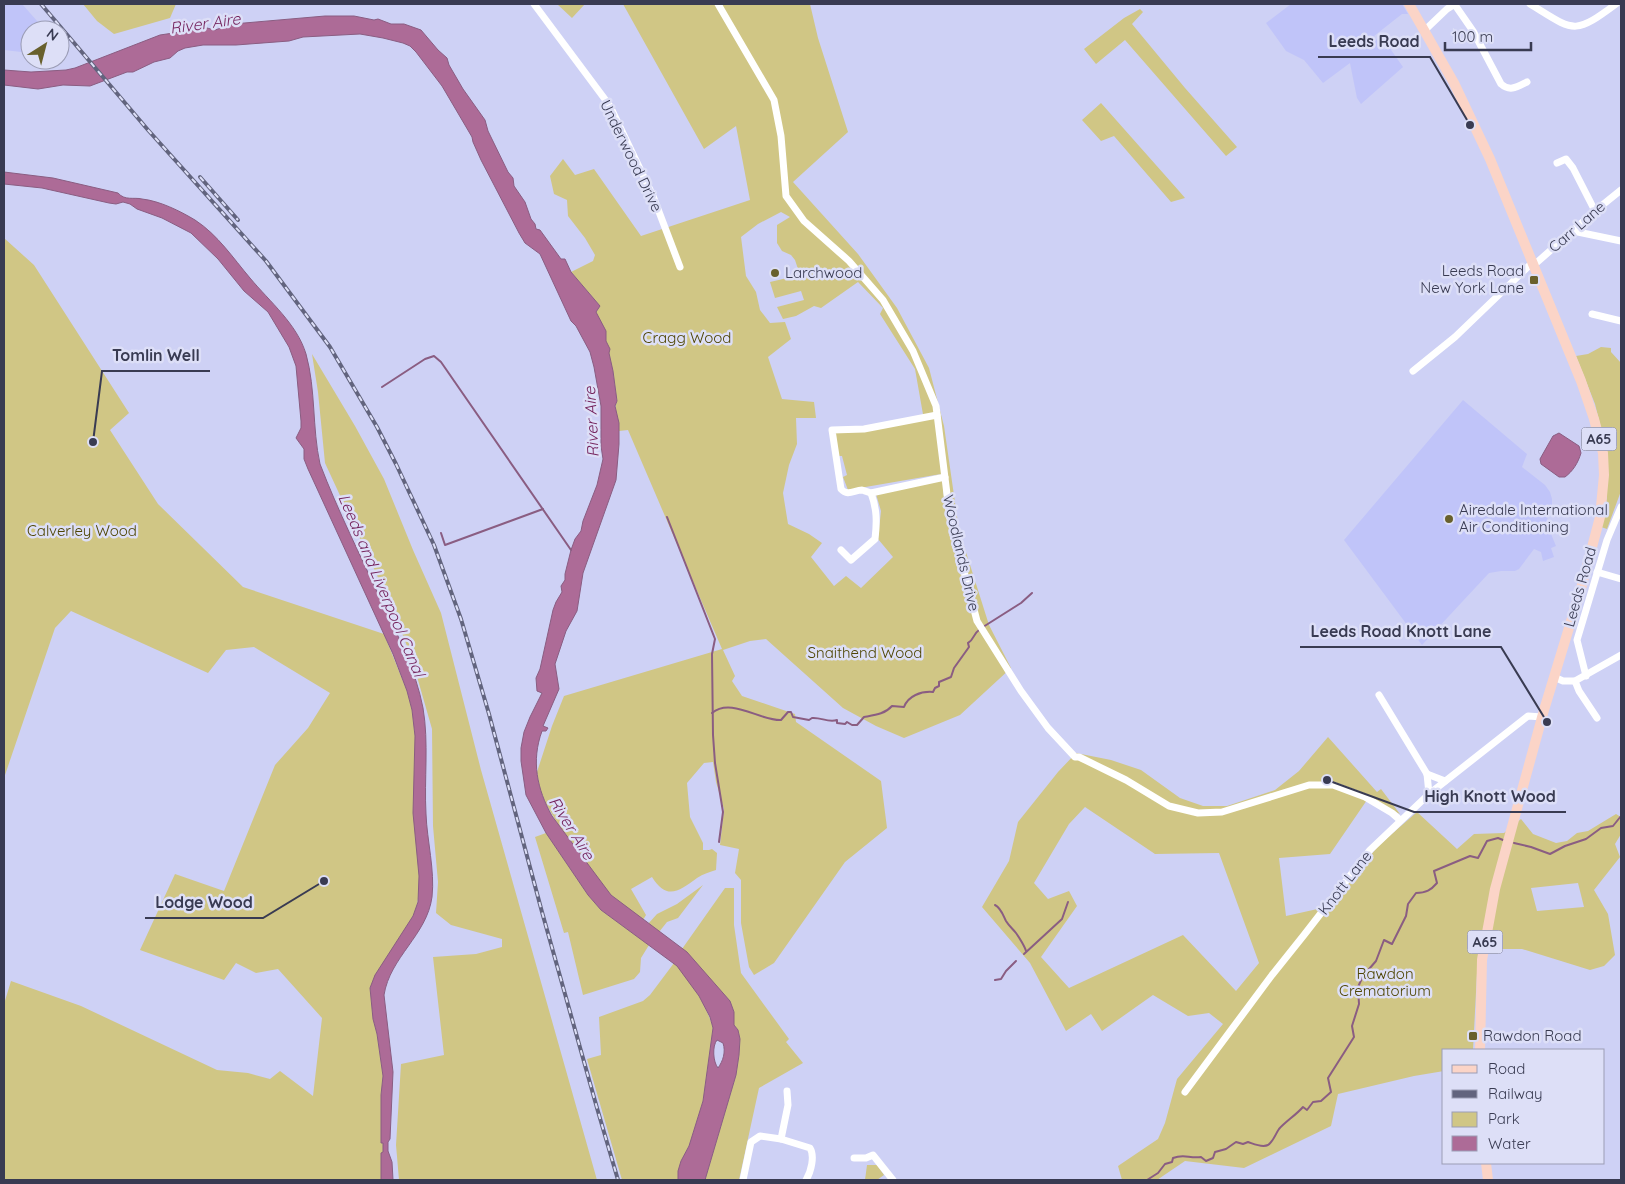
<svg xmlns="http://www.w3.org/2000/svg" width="1625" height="1184" font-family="Quicksand,sans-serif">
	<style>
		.built { fill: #c0c4f9 }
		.green { fill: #d0c685; fill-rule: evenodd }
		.water { fill: #ad6b97; stroke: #8a5d82; fill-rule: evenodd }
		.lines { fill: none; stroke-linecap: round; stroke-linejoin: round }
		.stream { stroke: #8a5d82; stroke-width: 2 }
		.minor { stroke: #fff; stroke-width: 7 }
		.primary { stroke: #fbd4c7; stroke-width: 10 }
		.rail-casing { stroke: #62647e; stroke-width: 4 }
		.rail { stroke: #dddff7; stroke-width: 2; stroke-dasharray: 5.5; stroke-linecap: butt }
		.poi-dot { fill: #68602d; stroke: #dddff7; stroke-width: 2 }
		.labels { text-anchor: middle; stroke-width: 5; stroke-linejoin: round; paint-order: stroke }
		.shield { fill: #dddff7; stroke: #6a6c84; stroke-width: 1 }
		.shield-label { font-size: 14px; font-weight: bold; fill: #393b52 }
		.street-label { font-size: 15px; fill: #393b52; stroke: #dddff7 }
		.poi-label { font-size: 15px; fill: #393b52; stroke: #dddff7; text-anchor: start }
		.park-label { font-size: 15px; fill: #4e4503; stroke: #dddff7 }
		.water-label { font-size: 16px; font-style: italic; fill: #75245e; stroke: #dddff7 }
		.leader { fill: none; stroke: #393b52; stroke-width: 2 }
		.callout-dot { fill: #393b52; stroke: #dddff7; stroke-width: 2 }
		.callout-label { font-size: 16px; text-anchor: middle; font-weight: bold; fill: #393b52; stroke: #dddff7; stroke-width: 5; stroke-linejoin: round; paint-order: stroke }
	</style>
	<rect width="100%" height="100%" fill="#ced1f5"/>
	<g class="built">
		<polygon points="4,4 22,4 45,30 30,30 30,53 4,50"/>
		<polygon points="1291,4 1402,4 1408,14 1402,14 1374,36 1384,50 1389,47 1403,67 1361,104 1357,98 1350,63 1323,83 1304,60 1286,51 1266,23"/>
		<polygon points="1463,400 1527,454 1522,467 1545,485 1550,492 1552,499 1552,508 1546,522 1556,546 1551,548 1554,557 1543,561 1541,552 1534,549 1519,569 1515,571 1501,571 1489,573 1422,645 1344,540"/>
	</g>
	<g class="green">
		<polygon points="83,4 176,4 170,18 114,34 97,21"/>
		<polygon points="557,4 585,4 572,18"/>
		<path d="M623,4H810L818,38L848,132L793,182L858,254L897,308L929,368L944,426L959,530L989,625L1011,668L960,715L904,738L876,726L843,708L766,639L750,641L723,650L735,676L732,681L742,696L795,714L796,722L881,781L887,828L845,862L774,963L754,975L749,967L741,923V880L735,873L739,849L720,845L724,809L716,782L713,762L704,763L687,783L690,817L703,843V850H709L712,849L717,853L716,870C710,872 703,874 697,878C679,891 667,901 652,877L631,889L646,915L643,920L611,895L599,881L575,846L560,828L546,804L540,790L537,772L552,726L564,696L722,649L628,430L619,431C619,421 613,411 617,401L613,371L596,312L600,306L571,272L593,261L595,255L585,238L568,216L567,200L554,194L550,176L563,159L575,175L594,169L641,236L750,200L736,126L704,149ZM781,212L790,217L777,225V243L782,251L791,255L795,260L800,275L770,282L775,298L801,291L804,300L777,307L783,319L796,316L814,306L821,308L858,282L883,308L880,314L915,369L924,420L837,432L834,435L838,456H842L847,475L843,477L848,490L941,474L876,494L881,511L878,539L893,557L861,588L846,576L834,586L811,557L822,543L809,534L788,524L783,493L789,465L797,444L796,418H816L814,402L782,399L768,357L791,339L785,322L770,323L760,310L756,292L746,276L741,237L758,224ZM943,490H944L964,588L947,521Z"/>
		<polygon points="1140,9 1143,12 1132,24 1185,88 1237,147 1226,156 1125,40 1096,64 1084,49 1124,18"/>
		<polygon points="1101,103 1179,191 1185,198 1171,202 1114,136 1101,141 1082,120"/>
		<polygon points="4,238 34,265 129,413 110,430 158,504 243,587 384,634 407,691 412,710 415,736 420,886 416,911 370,988 373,1019 377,1034 383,1076 381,1095 381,1143 383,1143 383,1153 381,1153 381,1180 4,1180 4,1004 11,981 81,1006 217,1070 248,1073 270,1079 280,1071 313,1096 322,1018 278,969 256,973 236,963 224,980 140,950 175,874 224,891 275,765 308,728 330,693 254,647 226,650 208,673 71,611 55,628 4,778"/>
		<polygon points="1601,347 1611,348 1611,352 1621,363 1621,491 1607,529 1601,527 1607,498 1607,465 1603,436 1595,404 1576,356 1588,354"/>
		<polygon points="312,354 355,426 384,479 413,550 441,613 481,770 597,1180 399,1180 396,1145 401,1064 444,1055 433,957 476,954 502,947 502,939 451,925 436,913 438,882 433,826 432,729 412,659 393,610 325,463 318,392"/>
		<path d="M1328,737L1377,792L1381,789L1400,814L1367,800L1330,854L1279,858L1286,916L1331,906L1378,846L1417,812L1457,849L1474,834L1504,833L1521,819L1533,834L1556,843L1567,841L1577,833L1588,831L1616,814L1621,817V834L1615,844L1620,857L1594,890L1608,914L1615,955L1604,966L1590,970L1522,949H1494L1478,954L1473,1050H1444V1071L1414,1076L1338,1094L1331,1126L1244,1168L1185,1161L1157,1180H1122L1118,1166L1158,1139L1165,1123L1177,1079L1223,1024L1209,1013L1188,1016L1153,995L1102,1031L1091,1014L1066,1031L1030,963L982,907L1009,861L1018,822L1058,772L1076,753L1111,760L1141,770L1180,798L1203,806H1227L1275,790L1299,771ZM1085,807L1155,854L1219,853L1259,963L1236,991L1183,935L1069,988L1041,957L1077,906L1069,891L1048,899L1034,883L1069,824ZM1578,883L1584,907L1537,911L1531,888Z"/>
		<polygon points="546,833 588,895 601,910 649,945 641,958 640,972 634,979 583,995 568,932 564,933 535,837"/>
		<polygon points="703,885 678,918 667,922 659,932 648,924 657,914 677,904"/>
		<polygon points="725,888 734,888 734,925 741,973 789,1039 786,1042 803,1063 759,1088 739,1180 705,1180 736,1075 739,1055 740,1039 738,1030 734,1025 734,1012 730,1001 682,949"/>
		<path d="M674,963C689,975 708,1009 713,1028L703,1101L689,1146L681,1161L678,1180H622L587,1059L601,1055L599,1017L643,1001L650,995Z"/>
		<polygon points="867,1165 877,1165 884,1175 877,1180 865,1180"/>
	</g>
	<g class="water">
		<path d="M325,16H354L374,20L378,19L391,24H404L421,30L438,50L447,58L449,65L463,89L485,120L488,131L508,172L513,178L514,186L525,202L531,219L535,224L536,229L540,230L561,259H565L571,272L600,306L596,312L606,331V341L610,349L609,353L613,371L617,401L615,406L619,423V444L616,480L583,573L577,611L566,631L555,664L559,689L543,726L548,728L546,731H542C531,761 537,789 552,816L611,895L687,952L730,1001L734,1012V1025L738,1030L740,1039L739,1055L736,1075L705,1180H678V1171L681,1161L689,1146L703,1101L713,1028L710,1017L699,996L677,966L601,910L588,895L546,833L526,795L521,761V748L524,732L530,717L542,693L537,691L536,678L540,669L553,610L556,602L562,592L561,586L565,580V574L571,550L575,539L581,531L583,521L597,485L603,459L601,446V406L594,367L590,352L576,326L571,321L540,254L525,243L519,233L481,160L473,142L472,137L442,86L416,52L410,46L403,43L383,38L360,34L303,37L289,41L236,45H203L185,48L178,51L170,58L154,62L133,72H127L90,86L63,85L38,89L4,85V70L31,72L66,70L75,68L160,35L207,28L215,30L233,24ZM717,1040L723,1043C726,1052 723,1061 718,1068C713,1062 712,1046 717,1040Z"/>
		<path d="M4,172L53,178L118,193C125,201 134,197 142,199C160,201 180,211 195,220C218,235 233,258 250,278C270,302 297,324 306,354C316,390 312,428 320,464C338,511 361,557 382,602C398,636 416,671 423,708C429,743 424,779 426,814C427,841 435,870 432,897C427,935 390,957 384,995L393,1072L390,1139L388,1142V1151L392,1162L393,1180H381V1153L383,1152V1143H381V1095L383,1076L377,1034L373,1019L370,988L375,975L413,916L418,902L419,876L413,813L415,736L412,710L407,691L393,654L308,469L304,459V449L296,438L301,428V421L296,366L289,347L268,312L244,291L218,259L191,233L162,218L137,209L130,204L123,202L116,204L109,203L42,188L4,184Z"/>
		<path d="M1559,433L1579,446L1581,453C1578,463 1573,471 1565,477H1559L1541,464L1540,459L1553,436Z"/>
	</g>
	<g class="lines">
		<g class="stream">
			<polyline points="382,387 425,359 434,356 441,362 571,550"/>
			<polyline points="667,517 715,639 712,654 713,735 715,763 723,812 719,842"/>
			<polyline points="441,533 445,545 543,509"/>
			<polyline points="983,627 1021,603 1032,593"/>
			<path d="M712,713C731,697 760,721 781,720L788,712H791L793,717L809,720L812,718C821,717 828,723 837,720V723L845,724L847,722L852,725H857L864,717C875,715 885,714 892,706L904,707C908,696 921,691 933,692L935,688L939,686V682L951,677L954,668L969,647L968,643C974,640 973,634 979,630"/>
			<polyline points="1514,843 1531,847 1550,854 1565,846 1586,839 1601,828 1613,826 1621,816"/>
			<path d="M995,905C1001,908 1003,915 1006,921C1009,926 1013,929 1016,933C1019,937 1025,947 1026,951"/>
			<polyline points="1024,954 1062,919 1068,902"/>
			<polyline points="995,980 1001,979 1006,971 1016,961"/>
			<path d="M1147,1180L1158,1173L1165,1164L1172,1162L1173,1158C1185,1153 1189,1159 1201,1157L1206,1161L1213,1158L1215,1152L1226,1149L1236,1142L1243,1144L1248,1142C1254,1144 1262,1148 1268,1145C1273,1142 1276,1133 1279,1129C1285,1122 1296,1115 1303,1107L1307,1110L1313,1102L1321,1101L1331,1092L1328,1078L1354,1037L1352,1026L1359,1004L1358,987L1363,976L1376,961L1384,940L1392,944L1406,916L1408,904L1416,893C1426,893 1431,890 1437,883L1434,871L1470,856L1478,858L1487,841L1498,838L1503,840"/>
		</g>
		<g class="minor">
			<polyline points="534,4 610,106 653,196 680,267"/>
			<polyline points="718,4 774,100 781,136 786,196 804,221 849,261 883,300 913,351 936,406 950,518 977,621 1021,691 1048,728 1075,757 1079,757 1126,780 1169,806 1198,813 1222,812 1309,785 1333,785 1365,797 1392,813 1400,820"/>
			<path d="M1530,4C1574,31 1573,36 1616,4"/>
			<path d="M1455,5L1473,31L1501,84C1510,92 1517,87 1527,82"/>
			<polyline points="1425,30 1447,9 1455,4"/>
			<polyline points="1557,163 1566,159 1573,168 1595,211"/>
			<polyline points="1573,231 1621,241"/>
			<polyline points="1534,265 1595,211 1621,190"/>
			<polyline points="1592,314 1621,321"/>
			<polyline points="1413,371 1455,337 1533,262"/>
			<path d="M937,415L864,429L832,430L841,489C848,497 854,490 862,490C863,490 870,493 871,493L945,477"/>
			<path d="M841,550L851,560L875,539C877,522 877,509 871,493"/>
			<polyline points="1597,572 1621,579"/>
			<polyline points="1586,676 1577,640 1607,540 1621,507"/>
			<polyline points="1554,677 1563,681 1575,681 1621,655"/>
			<polyline points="1575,681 1579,691 1597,718"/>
			<polyline points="1379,695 1427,774 1429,794"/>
			<polyline points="1427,774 1445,781"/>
			<polyline points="1185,1092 1272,975 1304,935 1370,850 1429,794 1528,716 1542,717"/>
			<polyline points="781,1139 788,1105 787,1091"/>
			<polyline points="854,1158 866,1158 873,1155 893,1180"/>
			<path d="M743,1180L751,1142L760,1136L781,1139L810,1148C815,1156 811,1172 806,1180"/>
		</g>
		<g class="primary">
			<polyline points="1409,4 1454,83 1490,159 1581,381 1594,419 1603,453 1604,475 1600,517 1582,585 1544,710 1495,889 1482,960 1480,1050"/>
			<polyline points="1486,1163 1488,1180"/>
		</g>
		<g class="rail-casing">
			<g id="rail">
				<polyline points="41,4 148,130 266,261 330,347 377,427 396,464 434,545 461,619 489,714 542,912 597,1108 618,1180"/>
				<polyline points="200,177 238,220"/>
			</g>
		</g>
		<use href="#rail" class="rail"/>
	</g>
	<g class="poi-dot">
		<circle cx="775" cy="273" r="5"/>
		<rect x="1529" y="275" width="10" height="10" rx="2.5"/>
		<circle cx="1449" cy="519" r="5"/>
		<rect x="1468" y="1031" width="10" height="10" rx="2.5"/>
	</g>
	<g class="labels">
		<g class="shield">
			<rect x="1581.5" y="427.5" width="35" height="23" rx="4"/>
			<rect x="1467.5" y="930.5" width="35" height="23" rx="4"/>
		</g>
		<g class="shield-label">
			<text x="1599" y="444">A65</text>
			<text x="1485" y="947">A65</text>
		</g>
		<g class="street-label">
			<text transform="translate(631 156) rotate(64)" y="5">Underwood Drive</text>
			<text transform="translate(1577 227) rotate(-41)" y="5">Carr Lane</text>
			<text transform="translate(961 553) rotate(77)" y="5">Woodlands Drive</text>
			<text transform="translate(1580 587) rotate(-74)" y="5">Leeds Road</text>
			<text transform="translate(1345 883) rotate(-52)" y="5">Knott Lane</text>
		</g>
		<g class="poi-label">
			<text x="1524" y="276" text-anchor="end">Leeds Road<tspan x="1524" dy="17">New York Lane</tspan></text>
			<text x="785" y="278">Larchwood</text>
			<text x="1459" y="515">Airedale International<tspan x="1459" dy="17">Air Conditioning</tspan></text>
			<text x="1483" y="1041">Rawdon Road</text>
		</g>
		<g class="park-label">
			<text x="687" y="343">Cragg Wood</text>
			<text x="82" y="536">Calverley Wood</text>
			<text x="865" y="658">Snaithend Wood</text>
			<text x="1385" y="979">Rawdon<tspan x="1385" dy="17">Crematorium</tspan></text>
		</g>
		<g class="water-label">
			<text transform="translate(205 23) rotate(-8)" y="6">River Aire</text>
			<text transform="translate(591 422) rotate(-93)" y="6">River Aire</text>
			<text transform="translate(382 585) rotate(67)" y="6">Leeds and Liverpool Canal</text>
			<text transform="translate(572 828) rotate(58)" y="6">River Aire</text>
		</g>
	</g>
	<path class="leader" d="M1470 125L1430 57H1318M93 442L102 371H210M1547 722L1501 647H1300M1327 780L1414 812H1566M324 881L263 918H145"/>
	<g class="callout-dot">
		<circle cx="1470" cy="125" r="5"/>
		<circle cx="93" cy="442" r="5"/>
		<circle cx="1547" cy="722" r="5"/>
		<circle cx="1327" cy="780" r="5"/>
		<circle cx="324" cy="881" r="5"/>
	</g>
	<g class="callout-label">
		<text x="1374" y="47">Leeds Road</text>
		<text x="156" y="361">Tomlin Well</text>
		<text x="1401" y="637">Leeds Road Knott Lane</text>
		<text x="1490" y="802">High Knott Wood</text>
		<text x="204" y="908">Lodge Wood</text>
	</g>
	<rect width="1625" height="1184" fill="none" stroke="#393b52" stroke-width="10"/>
	<rect x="1442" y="1049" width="162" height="115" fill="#dddff7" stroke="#9b9db5"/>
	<rect x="1452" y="1065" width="25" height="8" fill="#fbd4c7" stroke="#9b9db5"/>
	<text x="1488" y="1074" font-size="15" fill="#393b52">Road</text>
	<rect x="1452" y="1090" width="25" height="8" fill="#62647e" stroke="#9b9db5"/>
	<text x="1488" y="1099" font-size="15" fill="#393b52">Railway</text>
	<rect x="1452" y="1112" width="25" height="15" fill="#d0c685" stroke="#9b9db5"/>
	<text x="1488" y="1124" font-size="15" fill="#393b52">Park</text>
	<rect x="1452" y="1136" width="25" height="15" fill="#ad6b97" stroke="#9b9db5"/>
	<text x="1488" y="1149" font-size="15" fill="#393b52">Water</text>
	<g transform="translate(45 45) rotate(36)"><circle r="24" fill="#dddff7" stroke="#9b9db5"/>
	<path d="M0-4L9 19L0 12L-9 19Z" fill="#68602d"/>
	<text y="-8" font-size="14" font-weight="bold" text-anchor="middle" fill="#393b52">N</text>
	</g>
	<path d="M1445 42v8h86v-8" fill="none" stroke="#393b52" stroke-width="2.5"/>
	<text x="1452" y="42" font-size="15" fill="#393b52" stroke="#dddff7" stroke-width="4" paint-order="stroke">100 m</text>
</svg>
